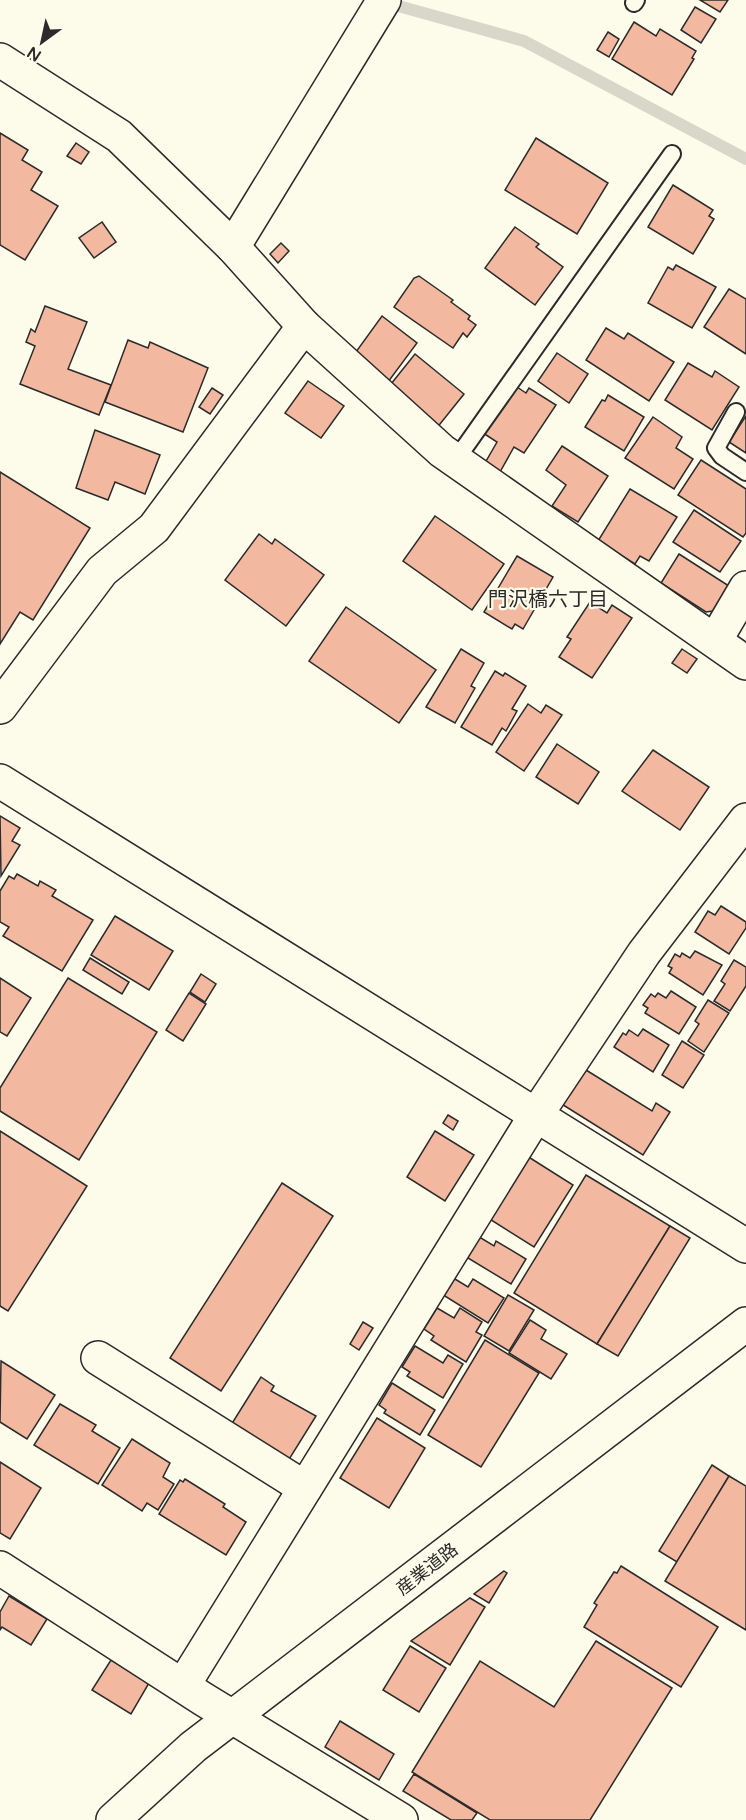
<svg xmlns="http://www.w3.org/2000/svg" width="746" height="1820" font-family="'Varela Round','Noto Sans JP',sans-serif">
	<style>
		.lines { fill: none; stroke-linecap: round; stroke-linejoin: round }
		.stream { stroke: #d8d7c9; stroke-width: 12 }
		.building { fill: #f2b8a0; stroke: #2b2b2b; stroke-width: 1.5 }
		.lane-casing { stroke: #2b2b2b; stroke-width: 20 }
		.street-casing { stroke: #2b2b2b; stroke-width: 36 }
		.primary-casing { stroke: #2b2b2b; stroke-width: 36 }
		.lane { stroke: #fdfbea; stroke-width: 16 }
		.street { stroke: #fdfbea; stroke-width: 33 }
		.primary { stroke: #fdfbea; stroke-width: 33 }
		.labels { text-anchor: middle; stroke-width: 4.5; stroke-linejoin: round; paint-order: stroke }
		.street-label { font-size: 18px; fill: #2b2b2b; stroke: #fdfbea }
		.neighbourhood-label { font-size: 20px; fill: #2b2b2b; stroke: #fdfbea }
	</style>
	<rect width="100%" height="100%" fill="#fdfbea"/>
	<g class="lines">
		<polyline class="stream" points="384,2 524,41 746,159"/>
	</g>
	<g class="building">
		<polygon points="700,0 728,0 720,12"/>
		<polygon points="695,7 716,19 701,43 681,30"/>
		<polygon points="634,22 656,36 660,29 696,51 692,58 694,59 672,95 612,59"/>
		<polygon points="608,32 619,39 609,57 597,50"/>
		<polygon points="0,133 28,150 22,160 42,172 31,190 58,206 25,260 0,245"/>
		<polygon points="536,138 608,183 577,234 505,190"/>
		<polygon points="76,143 89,152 81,164 67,156"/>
		<polygon points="673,185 713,210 709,216 714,219 693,254 648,227"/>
		<polygon points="102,222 116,242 94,258 79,238"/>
		<polygon points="515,227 539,244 536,247 563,267 535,305 485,268"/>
		<polygon points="281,243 289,251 278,263 270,254"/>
		<polygon points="676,265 716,287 692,328 648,303 668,267 673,270"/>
		<polygon points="419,276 453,300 451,302 470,316 468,319 476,325 467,337 463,333 453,348 394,307 414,278"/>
		<polygon points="729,289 746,299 746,354 704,327"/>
		<polygon points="45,306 87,322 68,369 111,385 99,415 20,384 35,346 26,342 31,329 35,332"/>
		<polygon points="382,316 417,343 388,382 353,356"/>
		<polygon points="606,328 624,339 628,333 674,362 649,401 586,360"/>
		<polygon points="128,340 148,348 150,342 208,368 183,432 105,402"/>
		<polygon points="557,353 588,374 569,403 538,381"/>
		<polygon points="415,354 464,394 436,429 387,389"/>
		<polygon points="688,363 712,377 715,371 739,387 712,430 665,400"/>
		<polygon points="308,381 344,406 321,438 285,413"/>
		<polygon points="514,385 526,393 529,388 556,405 524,453 514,447 500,472 485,463 497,442 480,431"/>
		<polygon points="212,388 223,395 210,414 199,407"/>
		<polygon points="608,395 644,417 624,451 585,427 602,400 605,401"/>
		<polygon points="746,416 746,453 729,442"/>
		<polygon points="653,417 682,437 676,448 693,459 674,489 625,458"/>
		<polygon points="95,430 160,455 145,494 115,482 108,500 76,488"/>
		<polygon points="562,446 608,476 578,522 552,506 566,485 546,470"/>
		<polygon points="701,460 746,489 746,533 743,537 678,495"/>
		<polygon points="0,472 90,528 33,620 20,612 0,644"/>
		<polygon points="630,489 677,517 649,561 640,556 635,564 598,541"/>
		<polygon points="694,510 741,541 720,572 673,542"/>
		<polygon points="435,516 504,564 472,610 403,561"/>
		<polygon points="259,534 272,544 275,539 324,575 286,626 225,580"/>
		<polygon points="679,554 729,586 713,611 706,612 661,583"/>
		<polygon points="517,556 553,577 523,629 515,624 512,629 484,612"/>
		<polygon points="590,602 607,613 612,605 632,618 592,678 559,657 571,639 567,637"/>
		<polygon points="346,607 436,670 399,723 309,661"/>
		<polygon points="461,649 484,663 471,686 475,688 455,723 426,707"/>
		<polygon points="682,649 697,659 687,673 672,663"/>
		<polygon points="495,671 503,676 505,673 526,686 512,709 517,711 506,731 502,728 492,745 461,727"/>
		<polygon points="528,704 541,713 546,705 562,715 524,771 496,752"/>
		<polygon points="557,744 599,772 578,804 536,777"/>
		<polygon points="653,750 709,787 680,830 622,791"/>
		<polygon points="0,816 20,828 12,841 20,845 1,876"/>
		<polygon points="17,874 38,886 40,881 56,890 52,896 93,920 62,971 3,936 9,927 0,922 0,891 9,876 14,879"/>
		<polygon points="721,906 746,922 746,928 729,954 695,932 708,911 715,915"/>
		<polygon points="115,916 173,951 149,990 91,955"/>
		<polygon points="695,951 722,965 703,995 669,973 672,968 668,966 675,954 680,957 682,953 690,958"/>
		<polygon points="90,958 129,982 122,994 83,970"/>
		<polygon points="734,960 746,967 746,986 730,1011 714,1001 725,984 721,981"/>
		<polygon points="201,974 216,984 205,1002 190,992"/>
		<polygon points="0,978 31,998 7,1036 0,1032"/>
		<polygon points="68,978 157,1032 79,1160 0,1111 0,1088"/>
		<polygon points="671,991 696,1007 679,1034 645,1013 648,1008 643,1005 651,994 655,997 658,993 666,998"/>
		<polygon points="189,993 206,1004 183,1041 166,1030"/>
		<polygon points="708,1000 729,1013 704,1052 688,1041 699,1024 695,1021"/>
		<polygon points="643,1029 669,1045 653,1072 614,1047 623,1033 626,1035 629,1030 638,1036"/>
		<polygon points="682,1041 704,1055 683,1088 662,1075"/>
		<polygon points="586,1070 652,1111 656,1103 670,1112 643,1155 560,1103"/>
		<polygon points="448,1115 458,1121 453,1130 443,1123"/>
		<polygon points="0,1131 87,1186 8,1311 0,1306"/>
		<polygon points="435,1131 474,1155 445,1201 407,1177"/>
		<polygon points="527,1156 573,1185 534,1247 488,1218"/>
		<polygon points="586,1175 670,1226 597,1344 514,1293"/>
		<polygon points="282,1183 333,1216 221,1391 170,1358"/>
		<polygon points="670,1226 690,1238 618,1356 597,1344"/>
		<polygon points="476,1235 494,1246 496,1241 526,1259 511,1284 463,1255"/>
		<polygon points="450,1276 468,1287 473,1279 504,1298 488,1323 440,1293"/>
		<polygon points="508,1295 534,1310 509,1351 484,1336"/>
		<polygon points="437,1308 454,1318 460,1308 482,1322 476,1332 482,1335 466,1362 431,1340 434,1336 424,1329"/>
		<polygon points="530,1320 546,1330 541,1339 567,1354 551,1379 509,1353"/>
		<polygon points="363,1322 373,1328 359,1350 350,1344"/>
		<polygon points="485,1340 539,1373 481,1467 428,1435"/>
		<polygon points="415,1346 443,1363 448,1355 463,1364 443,1398 407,1376 410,1372 402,1367"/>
		<polygon points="1,1361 55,1395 27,1439 0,1422"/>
		<polygon points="261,1377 274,1386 271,1391 316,1416 288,1461 231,1425"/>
		<polygon points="392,1383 435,1410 420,1435 384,1413 386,1410 379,1405"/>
		<polygon points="60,1404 96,1425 92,1431 120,1448 98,1484 34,1445"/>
		<polygon points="377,1418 425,1448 389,1508 340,1478"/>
		<polygon points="132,1439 170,1463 163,1477 174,1484 158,1510 147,1503 142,1511 102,1485"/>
		<polygon points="0,1462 41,1488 10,1539 0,1533"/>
		<polygon points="712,1465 729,1476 677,1562 659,1551"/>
		<polygon points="729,1476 746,1486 746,1630 665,1581"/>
		<polygon points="185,1479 225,1504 223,1507 246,1522 226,1555 159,1514 180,1480 183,1482"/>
		<polygon points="621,1566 718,1627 681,1687 584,1627 597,1605 594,1603 614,1572 617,1573"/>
		<polygon points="504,1571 507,1573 489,1603 474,1594"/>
		<polygon points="9,1596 47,1619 31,1645 2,1627 0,1630 0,1612"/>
		<polygon points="470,1598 485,1607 450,1665 411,1641"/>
		<polygon points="596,1641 672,1688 590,1820 490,1820 412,1772 480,1661 554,1707"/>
		<polygon points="410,1646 446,1668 419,1712 383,1690"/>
		<polygon points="111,1660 149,1683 131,1714 92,1690"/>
		<polygon points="340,1721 394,1754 379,1780 325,1747"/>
		<polygon points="414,1774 477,1813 472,1820 451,1820 403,1791"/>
	</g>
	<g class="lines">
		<g class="lane-casing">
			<g id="lane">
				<polyline points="634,3 636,0"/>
				<polyline points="736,412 716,448 722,456 746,472"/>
				<polyline points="455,461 672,154"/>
			</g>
		</g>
		<g class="street-casing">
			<g id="street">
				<polyline points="0,60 119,136 233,247 304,326 442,451 746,663"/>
				<polyline points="233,247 384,0"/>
				<polyline points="716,639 746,588"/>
				<polyline points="0,707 102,571 154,528 304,326"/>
				<polyline points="0,781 746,1246"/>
				<polyline points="98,1358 305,1488"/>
				<polyline points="0,1568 203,1699 401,1820"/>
				<polyline points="184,1684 536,1115 644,953 746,820"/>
			</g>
		</g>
		<g class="primary-casing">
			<polyline id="primary" points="113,1820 193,1747 746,1324"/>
		</g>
		<use href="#lane" class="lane"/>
		<use href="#street" class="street"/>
		<use href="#primary" class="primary"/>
	</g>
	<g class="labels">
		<g class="street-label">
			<text transform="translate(427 1569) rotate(-38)" y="6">産業道路</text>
		</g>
		<g class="neighbourhood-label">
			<text x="548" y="606">門沢橋六丁目</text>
		</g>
	</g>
	<g transform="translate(42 42) rotate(213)" stroke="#fdfbea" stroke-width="4.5" paint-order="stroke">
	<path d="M0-4.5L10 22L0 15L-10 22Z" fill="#2b2b2b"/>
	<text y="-9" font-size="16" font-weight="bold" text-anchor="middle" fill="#2b2b2b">N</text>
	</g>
</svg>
